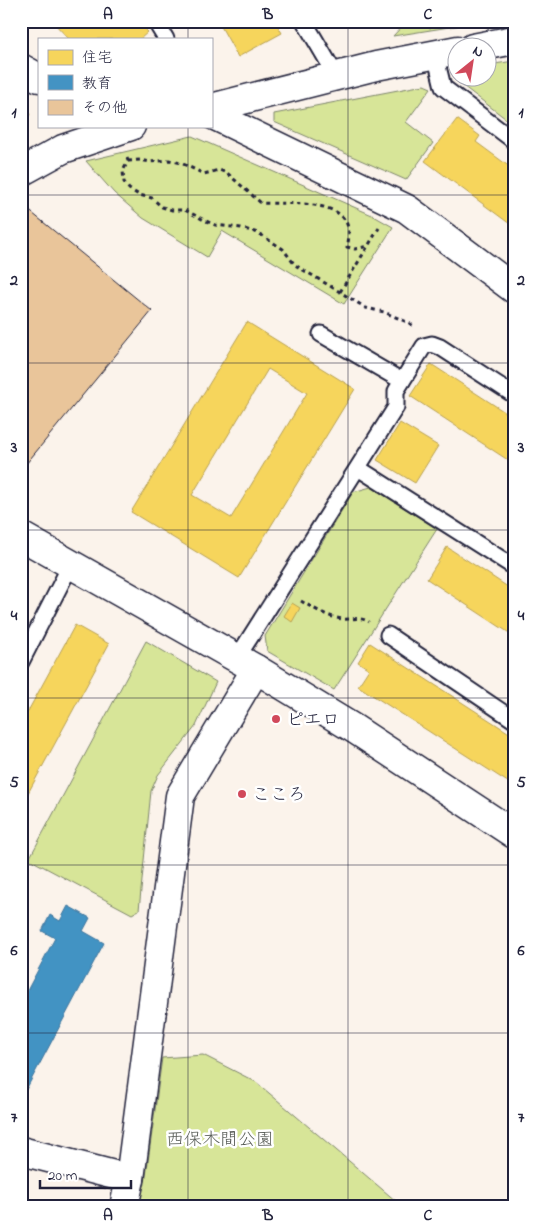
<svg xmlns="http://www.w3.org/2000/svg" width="535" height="1228" font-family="'Indie Flower','Klee One',sans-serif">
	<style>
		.green { fill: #d7e598; stroke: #7c846a }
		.homes { fill: #f6d55c; stroke: #b69f52; fill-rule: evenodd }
		.schools { fill: #4393c3; stroke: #39719a }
		.building { fill: #e9c59a; stroke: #22223b }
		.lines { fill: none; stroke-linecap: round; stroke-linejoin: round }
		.service-casing { stroke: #22223b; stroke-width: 19 }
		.minor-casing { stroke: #22223b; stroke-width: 31 }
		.tertiary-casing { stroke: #22223b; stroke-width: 31 }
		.path { stroke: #22223b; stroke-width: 3; stroke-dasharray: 4 4; stroke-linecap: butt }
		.service { stroke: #fff; stroke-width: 15 }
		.minor { stroke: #fff; stroke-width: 28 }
		.tertiary { stroke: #fff; stroke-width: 28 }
		.grid { fill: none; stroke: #22223b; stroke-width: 1; stroke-opacity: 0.55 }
		.poi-dot { fill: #d1495b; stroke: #fff; stroke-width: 2 }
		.labels { text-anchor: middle; stroke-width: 5; stroke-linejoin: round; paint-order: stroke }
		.poi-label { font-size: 18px; fill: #22223b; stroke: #fff; text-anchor: start }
		.park-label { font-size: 18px; fill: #585c57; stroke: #fff }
		.neatline { fill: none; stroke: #22223b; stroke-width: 2 }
		.grid-label { font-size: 16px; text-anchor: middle; font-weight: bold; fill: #22223b }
	</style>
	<rect width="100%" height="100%" fill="#fbf3eb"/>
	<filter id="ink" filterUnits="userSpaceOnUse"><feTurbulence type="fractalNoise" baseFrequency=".02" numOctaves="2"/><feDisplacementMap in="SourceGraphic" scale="10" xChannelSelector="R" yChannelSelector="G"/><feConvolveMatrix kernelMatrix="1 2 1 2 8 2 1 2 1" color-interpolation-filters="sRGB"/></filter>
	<g filter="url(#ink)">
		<g class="green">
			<polygon points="407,21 487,21 393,36"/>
			<polygon points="514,61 514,125 463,86 464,78 488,78 488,65"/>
			<polygon points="424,85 431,88 406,122 433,143 406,180 274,122 274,114"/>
			<polygon points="192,136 372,215 393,227 344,304 222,231 207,257 143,218 114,193 86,161"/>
			<polygon points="371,487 437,529 334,690 267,651 265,636 353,492"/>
			<polygon points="146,641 216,682 196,726 158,775 151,791 139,910 132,914 29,859"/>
			<polygon points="203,1055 256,1082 403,1207 135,1207 145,1184 162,1058"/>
		</g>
		<g class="homes">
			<polygon points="52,21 113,21 117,25 121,21 137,21 148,32 140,39 69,39"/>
			<polygon points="218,21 275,21 282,33 238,57"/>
			<polygon points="21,109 30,114 21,129"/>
			<polygon points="457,119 480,136 476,142 514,170 514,227 425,161"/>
			<path d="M247,322L355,389L239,578L131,512ZM268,369L307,393L231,518L192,495Z"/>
			<polygon points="431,364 514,418 514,464 410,396"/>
			<polygon points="400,423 438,446 415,483 377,460"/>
			<polygon points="447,547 514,591 514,636 427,579"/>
			<polygon points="292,603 300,608 292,622 284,616"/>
			<polygon points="75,625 109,644 21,806 21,724"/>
			<polygon points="370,643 514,736 514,786 358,686 369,669 358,662"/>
		</g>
		<polygon class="schools" points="68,906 90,918 83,931 104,943 21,1099 21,1002 55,938 42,931 50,915 60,921"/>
		<polygon class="building" points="21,204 152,311 21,470"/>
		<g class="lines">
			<g class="service-casing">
				<g id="service">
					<polyline points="155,21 166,39"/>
					<polyline points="304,21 337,77"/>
					<polyline points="435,54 443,87 514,141"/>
					<polyline points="321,334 402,381"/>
					<polyline points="358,468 514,567"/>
					<polyline points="388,635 514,720"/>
					<polyline points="237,658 396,407 396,391 424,346 432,344 440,347 514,395"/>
					<polyline points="21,662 71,564"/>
				</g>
			</g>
			<g class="minor-casing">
				<g id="minor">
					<polyline points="473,48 514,40"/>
					<polyline points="21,68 39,78"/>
					<polyline points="211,108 376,66 458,50"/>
					<polyline points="211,114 407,209 514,289"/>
					<polyline points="21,172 63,149 131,126"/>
					<polyline points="21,1151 130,1179"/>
					<polyline points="124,1207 130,1179 180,796 256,669"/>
				</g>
			</g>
			<g class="tertiary-casing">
				<polyline id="tertiary" points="21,536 256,669 353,728 514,834"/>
			</g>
			<g class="path">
				<polyline points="127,158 128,161 123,171 124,182 129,189 139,195 152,198 162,207 172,210 185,210 204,220 215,225 241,228 258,233 283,249 295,265 340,292 366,308 384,312 407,322 414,326"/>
				<path d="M128,161L140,160L150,162L169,160L181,163L204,174L219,170L227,173L261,203C291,205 361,195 347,247L355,249L368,246"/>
				<polyline points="340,292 379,228"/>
				<path d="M301,601C313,608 327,617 342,619C352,620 360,616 369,622"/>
			</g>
			<use href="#service" class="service"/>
			<use href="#minor" class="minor"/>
			<use href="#tertiary" class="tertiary"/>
		</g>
	</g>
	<path class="grid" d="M188,21V39M348,21V1207M188,126V1207M21,195H514M21,363H514M21,530H514M21,698H514M21,865H514M21,1033H514"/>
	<g class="poi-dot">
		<circle cx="276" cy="719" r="5"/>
		<circle cx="242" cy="794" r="5"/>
	</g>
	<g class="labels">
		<g class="poi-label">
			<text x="286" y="725">ピエロ</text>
			<text x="252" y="800">こころ</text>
		</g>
		<g class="park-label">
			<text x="220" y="1145">西保木間公園</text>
		</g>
	</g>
	<rect width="535" height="1228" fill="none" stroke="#fff" stroke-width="55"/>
	<rect x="38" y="38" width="175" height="90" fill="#ffffff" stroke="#a7a7b1"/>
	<rect x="48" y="50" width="25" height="15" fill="#f6d55c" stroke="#a7a7b1"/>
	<text x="82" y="62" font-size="15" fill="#22223b">住宅</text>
	<rect x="48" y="75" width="25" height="15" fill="#4393c3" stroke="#a7a7b1"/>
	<text x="82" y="88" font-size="15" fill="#22223b">教育</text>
	<rect x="48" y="100" width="25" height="15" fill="#e9c59a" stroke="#a7a7b1"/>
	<text x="82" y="112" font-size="15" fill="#22223b">その他</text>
	<g transform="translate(472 62) rotate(30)"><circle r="24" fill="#ffffff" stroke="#a7a7b1"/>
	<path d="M0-4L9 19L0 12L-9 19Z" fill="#d1495b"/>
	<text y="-8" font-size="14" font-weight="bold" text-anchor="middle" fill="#22223b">N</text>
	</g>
	<path d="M40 1180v8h91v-8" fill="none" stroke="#22223b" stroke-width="2.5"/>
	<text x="48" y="1180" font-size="15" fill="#22223b" stroke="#ffffff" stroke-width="4" paint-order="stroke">20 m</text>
	<rect x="28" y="28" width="480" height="1172" class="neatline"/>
	<g class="grid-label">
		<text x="108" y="19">A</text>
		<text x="268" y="19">B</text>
		<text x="428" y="19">C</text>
		<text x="14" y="117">1</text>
		<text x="521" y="117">1</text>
		<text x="14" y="285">2</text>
		<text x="521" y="285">2</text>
		<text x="14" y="452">3</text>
		<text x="521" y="452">3</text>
		<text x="14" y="620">4</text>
		<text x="521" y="620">4</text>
		<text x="14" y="787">5</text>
		<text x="521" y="787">5</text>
		<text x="14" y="955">6</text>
		<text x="521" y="955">6</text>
		<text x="14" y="1122">7</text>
		<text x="521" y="1122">7</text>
		<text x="108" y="1220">A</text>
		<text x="268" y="1220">B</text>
		<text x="428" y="1220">C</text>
	</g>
</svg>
